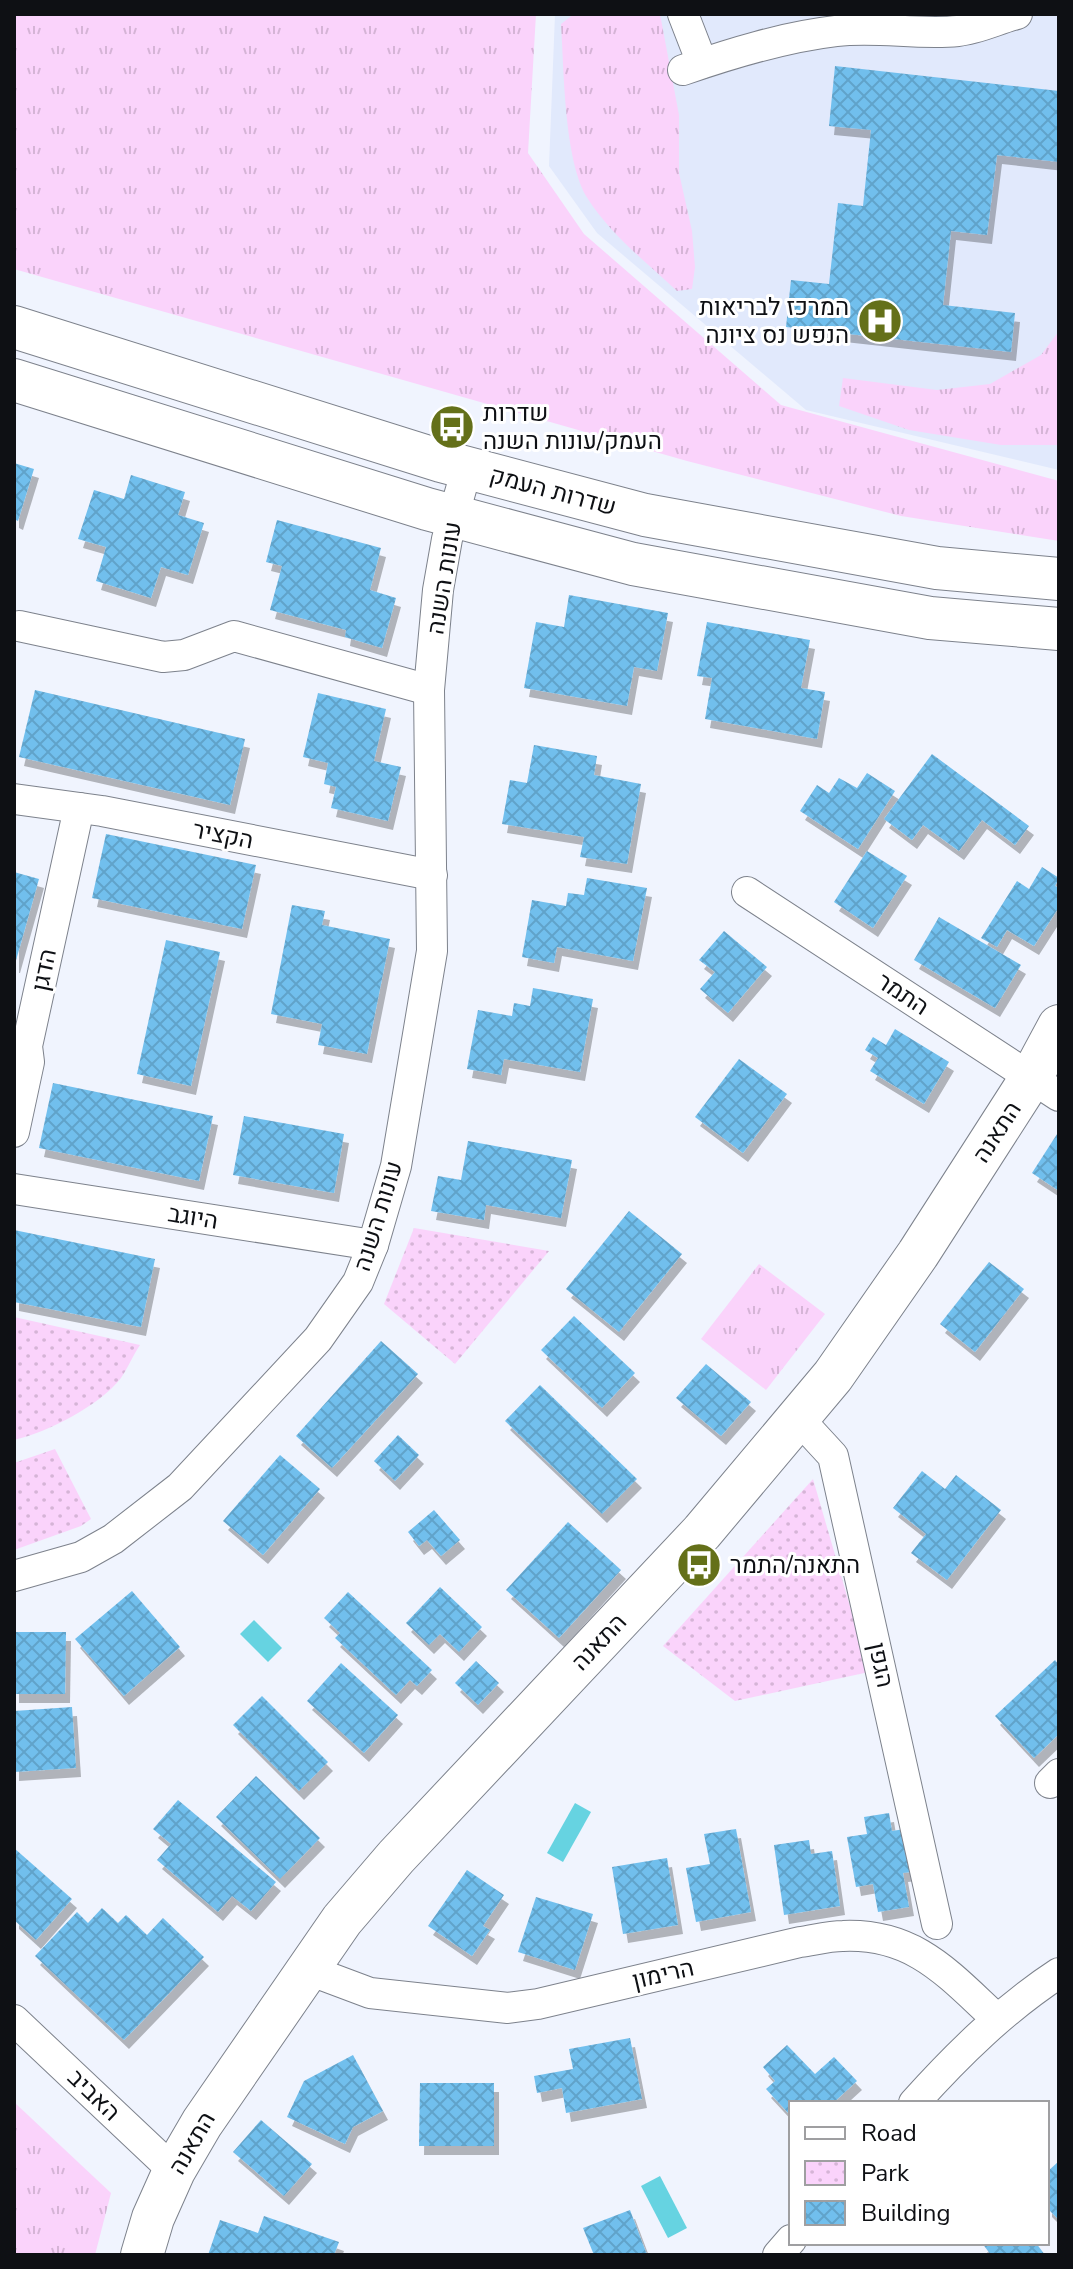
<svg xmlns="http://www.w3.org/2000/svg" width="1073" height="2269" font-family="'Nunito Sans',Heebo,sans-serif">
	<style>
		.built { fill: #e1e9fc }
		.grass { fill: url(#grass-tufts) }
		.park { fill: url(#park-dots) }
		.water { fill: #66d3e1 }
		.building { fill: url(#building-cross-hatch); filter: url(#shadow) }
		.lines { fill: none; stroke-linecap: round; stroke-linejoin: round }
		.street-casing { stroke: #7d828c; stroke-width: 32 }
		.secondary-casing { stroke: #7d828c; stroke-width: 44 }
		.street { stroke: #fff; stroke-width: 30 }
		.secondary { stroke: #fff; stroke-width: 42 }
		.labels { text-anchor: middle; stroke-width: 6; stroke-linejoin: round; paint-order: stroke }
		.poi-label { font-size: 24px; fill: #0e1014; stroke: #fff; text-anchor: start }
		.street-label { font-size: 24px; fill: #0e1014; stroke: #fff }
	</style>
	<defs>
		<pattern id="grass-tufts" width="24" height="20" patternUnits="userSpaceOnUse" patternTransform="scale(2)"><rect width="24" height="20" fill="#fad3fb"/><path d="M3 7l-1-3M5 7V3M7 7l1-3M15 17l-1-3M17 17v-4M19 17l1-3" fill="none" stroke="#d5b4d6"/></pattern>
		<pattern id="park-dots" width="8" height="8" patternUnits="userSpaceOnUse" patternTransform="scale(2)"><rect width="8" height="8" fill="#fad3fb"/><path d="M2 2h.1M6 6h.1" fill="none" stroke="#d5b4d6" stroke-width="1.8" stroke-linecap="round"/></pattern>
		<pattern id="building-cross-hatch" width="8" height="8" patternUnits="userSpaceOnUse" patternTransform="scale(2)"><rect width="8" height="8" fill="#71bfed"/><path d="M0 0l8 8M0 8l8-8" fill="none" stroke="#61a3ca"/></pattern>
		<filter id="shadow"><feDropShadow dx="5" dy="9" stdDeviation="0" flood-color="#0004"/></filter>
	</defs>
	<rect width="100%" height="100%" fill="#f0f4fe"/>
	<polygon class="built" points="555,14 1059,14 1059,470 806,410 597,233 549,166"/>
	<g class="grass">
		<polygon points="14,14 536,14 528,153 584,234 781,405 1059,481 1059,541 901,516 687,461 14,269"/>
		<path d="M574,14H660L679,115V173L692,231L695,267L692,289L677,291C646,262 611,235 588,199C564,162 564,70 561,24Z"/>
		<polygon points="1059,331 1059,445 1001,445 909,430 839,406 843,378 937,390 990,384 1041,355"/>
		<polygon points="759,1264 825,1314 766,1390 701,1339"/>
		<polygon points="14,2102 111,2193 95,2255 14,2255"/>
	</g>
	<g class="park">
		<polygon points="414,1228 549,1251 455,1364 384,1304"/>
		<path d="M14,1317L140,1345C133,1355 128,1368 121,1378C99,1406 48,1432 14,1440Z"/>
		<polygon points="55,1449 91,1519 81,1526 14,1550 14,1463"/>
		<polygon points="813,1479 869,1672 735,1701 663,1646"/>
	</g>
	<g class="water">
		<polygon points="254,1620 282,1648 268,1662 240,1634"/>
		<polygon points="575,1803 591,1812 563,1862 547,1853"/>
		<polygon points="660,2176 687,2228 668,2238 641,2186"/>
	</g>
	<g class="building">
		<polygon points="835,66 1059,91 1059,162 997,155 987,235 951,231 943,305 1015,313 1011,352 786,327 791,280 829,284 838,203 863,206 871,130 829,126"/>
		<polygon points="14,463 34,469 18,521 14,519"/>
		<polygon points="131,475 185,492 178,515 204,523 188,575 161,567 151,598 96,581 106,547 78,539 94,490 124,499"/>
		<polygon points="277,520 381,548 370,590 396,598 382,648 345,637 346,630 270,610 282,566 266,562"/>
		<polygon points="569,595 668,613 657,671 634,667 627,706 524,688 536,622 564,627"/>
		<polygon points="707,622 810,640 801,688 825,692 817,739 705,719 712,678 697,676"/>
		<polygon points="35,690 245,739 230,805 19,757"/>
		<polygon points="318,693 386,709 374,761 401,767 388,821 331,808 336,787 324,784 328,763 303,757"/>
		<polygon points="534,745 597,756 594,775 641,784 627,864 580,857 584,837 502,824 510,780 527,783"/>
		<polygon points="932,754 1029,826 1015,845 982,820 959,851 923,825 912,840 884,819"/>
		<polygon points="867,773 895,791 858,849 800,811 817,785 829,793 839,778 857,788"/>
		<polygon points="106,834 256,865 242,929 92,898"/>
		<polygon points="867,851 907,876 873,928 834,902"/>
		<polygon points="1042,867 1059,878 1055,886 1059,888 1059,907 1034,946 1007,930 997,947 981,938 1017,881 1029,889"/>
		<polygon points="14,872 39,879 15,964 14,964"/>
		<polygon points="587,878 647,888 633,961 557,947 554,963 522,957 532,900 566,906 568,893 584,895"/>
		<polygon points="292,905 325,911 322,925 390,939 367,1054 318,1045 322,1024 271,1014"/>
		<polygon points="939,917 1021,965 995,1008 914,960"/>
		<polygon points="724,931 767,967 728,1013 700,989 715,972 699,960"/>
		<polygon points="166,940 220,952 191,1086 137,1074"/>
		<polygon points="533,988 593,999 580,1072 504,1059 501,1075 467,1069 478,1010 512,1016 514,1003 530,1006"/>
		<polygon points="895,1029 949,1062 924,1104 870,1071 878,1058 865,1050 873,1037 886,1045"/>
		<polygon points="739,1059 787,1094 743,1153 695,1117"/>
		<polygon points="53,1083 213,1116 199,1181 39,1148"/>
		<polygon points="244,1116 344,1134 334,1193 233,1175"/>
		<polygon points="1059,1131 1059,1191 1032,1173"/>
		<polygon points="468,1141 572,1160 561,1218 486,1205 484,1220 431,1211 438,1176 461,1180"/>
		<polygon points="629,1211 682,1254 619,1332 566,1289"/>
		<polygon points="14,1230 155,1259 141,1327 14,1302"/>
		<polygon points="989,1262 1024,1289 975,1352 940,1324"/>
		<polygon points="574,1316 635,1373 602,1408 541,1350"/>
		<polygon points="381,1341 418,1374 332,1468 296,1436"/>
		<polygon points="706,1364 751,1402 721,1436 676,1398"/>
		<polygon points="540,1385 637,1479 602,1514 505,1421"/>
		<polygon points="398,1435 419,1455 395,1481 374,1461"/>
		<polygon points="280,1455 320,1489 263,1555 223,1521"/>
		<polygon points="922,1471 945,1489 956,1475 1001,1510 947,1580 911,1553 926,1534 893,1508"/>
		<polygon points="434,1510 460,1540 441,1556 427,1540 419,1546 408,1532"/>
		<polygon points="568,1522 621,1570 559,1638 506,1590"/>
		<polygon points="440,1587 482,1627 459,1652 440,1634 429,1645 406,1623"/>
		<polygon points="132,1591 180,1647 124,1696 75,1639"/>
		<polygon points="348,1592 432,1670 417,1686 410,1680 396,1695 335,1638 340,1633 324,1618"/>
		<polygon points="14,1632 66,1632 65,1694 14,1694"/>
		<polygon points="1055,1660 1059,1665 1059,1734 1034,1758 995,1716"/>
		<polygon points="476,1661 499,1683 478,1705 455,1683"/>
		<polygon points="341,1663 398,1715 364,1753 307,1701"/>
		<polygon points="262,1696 328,1762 299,1791 233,1725"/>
		<polygon points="72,1707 76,1768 14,1772 14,1711"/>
		<polygon points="256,1776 320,1838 280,1879 216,1817"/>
		<polygon points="178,1800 276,1882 251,1911 232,1896 218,1912 157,1860 171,1844 153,1829"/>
		<polygon points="889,1813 892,1831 911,1828 919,1871 903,1873 909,1907 878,1912 873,1884 856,1887 847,1837 867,1834 864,1817"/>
		<polygon points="736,1829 751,1912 696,1922 686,1868 710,1864 704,1834"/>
		<polygon points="809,1840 811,1854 832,1851 840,1906 784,1915 774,1845"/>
		<polygon points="14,1848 72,1899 36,1940 14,1920"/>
		<polygon points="667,1858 678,1925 623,1934 612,1867"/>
		<polygon points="467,1870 504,1895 483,1926 490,1930 472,1956 428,1926"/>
		<polygon points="536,1897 593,1914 575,1970 518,1952"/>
		<polygon points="102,1908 118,1923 126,1915 147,1935 163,1918 204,1957 124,2040 35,1956 77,1912 88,1923"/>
		<polygon points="630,2038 642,2099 566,2113 562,2088 537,2093 534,2076 573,2069 569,2049"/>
		<polygon points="787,2045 815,2074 834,2057 857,2081 833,2103 791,2103 791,2116 766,2089 775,2081 763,2067"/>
		<polygon points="353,2055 383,2111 353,2127 345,2144 287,2117 304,2081"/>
		<polygon points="420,2083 494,2083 494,2146 419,2146"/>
		<polygon points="261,2120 312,2164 284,2196 233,2152"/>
		<polygon points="1059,2161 1059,2220 1047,2208 1047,2172"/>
		<polygon points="630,2210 647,2255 594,2255 583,2228"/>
		<polygon points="264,2216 339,2242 334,2255 208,2255 220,2220 258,2233"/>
		<polygon points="982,2243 1036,2243 1045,2255 991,2255"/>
	</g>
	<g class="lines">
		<g class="street-casing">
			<g id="street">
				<polyline points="683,14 702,63"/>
				<path d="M683,70C732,53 784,37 836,31C877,26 917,35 958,31C977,29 998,19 1017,14"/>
				<polyline points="19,626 163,657 184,655 234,636 429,690"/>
				<polyline points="14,799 102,811 432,875"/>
				<polyline points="747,892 1059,1096"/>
				<polyline points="14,1132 29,1062 27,1046 79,808"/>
				<polyline points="14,1189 373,1245"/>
				<polyline points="798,1418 833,1456 937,1924"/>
				<polyline points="14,1576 81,1557 113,1539 180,1487 318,1339 358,1282 373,1245 396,1166 432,951 429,690 438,590 447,539 467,468"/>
				<polyline points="1050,1783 1059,1774"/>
				<path d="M306,1969L370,1993L508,2008L538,2004L800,1942C814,1940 829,1936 843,1936C915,1933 949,1975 997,2019"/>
				<polyline points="14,2020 174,2171"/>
				<path d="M914,2103C958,2054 1004,2009 1059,1973"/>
				<polyline points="778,2255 791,2240"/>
			</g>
		</g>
		<g class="secondary-casing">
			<g id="secondary">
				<polyline points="14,327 441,461 645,515 937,568 1059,579"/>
				<polyline points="14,380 427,509 633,564 930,618 1059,629"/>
				<polyline points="142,2255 153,2218 174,2171 202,2123 342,1920 396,1857 702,1532 833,1376 918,1254 1031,1078 1059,1026"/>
			</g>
		</g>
		<use href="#street" class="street"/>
		<use href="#secondary" class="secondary"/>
	</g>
	<defs>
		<g id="hospital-disc" transform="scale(2.3)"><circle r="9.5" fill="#647019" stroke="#fff"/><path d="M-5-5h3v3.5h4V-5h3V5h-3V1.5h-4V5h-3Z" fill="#fff"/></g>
		<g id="bus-disc" transform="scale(2.3)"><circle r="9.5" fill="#647019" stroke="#fff"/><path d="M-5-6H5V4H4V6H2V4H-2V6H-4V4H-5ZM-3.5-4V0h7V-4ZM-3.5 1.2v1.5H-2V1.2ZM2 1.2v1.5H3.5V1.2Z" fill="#fff"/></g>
	</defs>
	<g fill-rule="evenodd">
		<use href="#hospital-disc" x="880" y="321"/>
		<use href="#bus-disc" x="452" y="427"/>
		<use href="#bus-disc" x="699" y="1565"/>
	</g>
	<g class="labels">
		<g class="poi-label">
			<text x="849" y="315" text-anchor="end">המרכז לבריאות<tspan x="849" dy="28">הנפש נס ציונה</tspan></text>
			<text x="483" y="421">שדרות<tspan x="483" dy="28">העמק/עונות השנה</tspan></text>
			<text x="730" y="1573">התאנה/התמר</text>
		</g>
		<g class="street-label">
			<text transform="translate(553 491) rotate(15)" y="8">שדרות העמק</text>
			<text transform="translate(444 578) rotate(-81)" y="8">עונות השנה</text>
			<text transform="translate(223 835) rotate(11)" y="8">הקציר</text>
			<text transform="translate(44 970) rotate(-78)" y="8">הדגן</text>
			<text transform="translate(903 994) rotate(33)" y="8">התמר</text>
			<text transform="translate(997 1132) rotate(-57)" y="8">התאנה</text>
			<text transform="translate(378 1216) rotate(-73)" y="8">עונות השנה</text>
			<text transform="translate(193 1217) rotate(9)" y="8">היוגב</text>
			<text transform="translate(599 1642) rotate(-47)" y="8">התאנה</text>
			<text transform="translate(881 1665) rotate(78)" y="8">הגפן</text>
			<text transform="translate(663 1974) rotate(-13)" y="8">הרימון</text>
			<text transform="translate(94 2095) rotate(44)" y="8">האביב</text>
			<text transform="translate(192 2143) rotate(-60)" y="8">התאנה</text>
		</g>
	</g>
	<rect width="1073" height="2269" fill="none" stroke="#0e1014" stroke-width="32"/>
	<rect x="789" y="2101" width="260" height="144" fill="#ffffff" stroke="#9f9fa1" stroke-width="2"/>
	<rect x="805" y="2127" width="40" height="12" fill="#ffffff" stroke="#9f9fa1" stroke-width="2"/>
	<text x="861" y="2141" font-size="24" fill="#0e1014">Road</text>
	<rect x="805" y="2161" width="40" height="24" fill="url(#park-dots)" stroke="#9f9fa1" stroke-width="2"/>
	<text x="861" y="2181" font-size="24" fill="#0e1014">Park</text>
	<rect x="805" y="2201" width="40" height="24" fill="url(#building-cross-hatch)" stroke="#9f9fa1" stroke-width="2"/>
	<text x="861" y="2221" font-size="24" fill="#0e1014">Building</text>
</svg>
